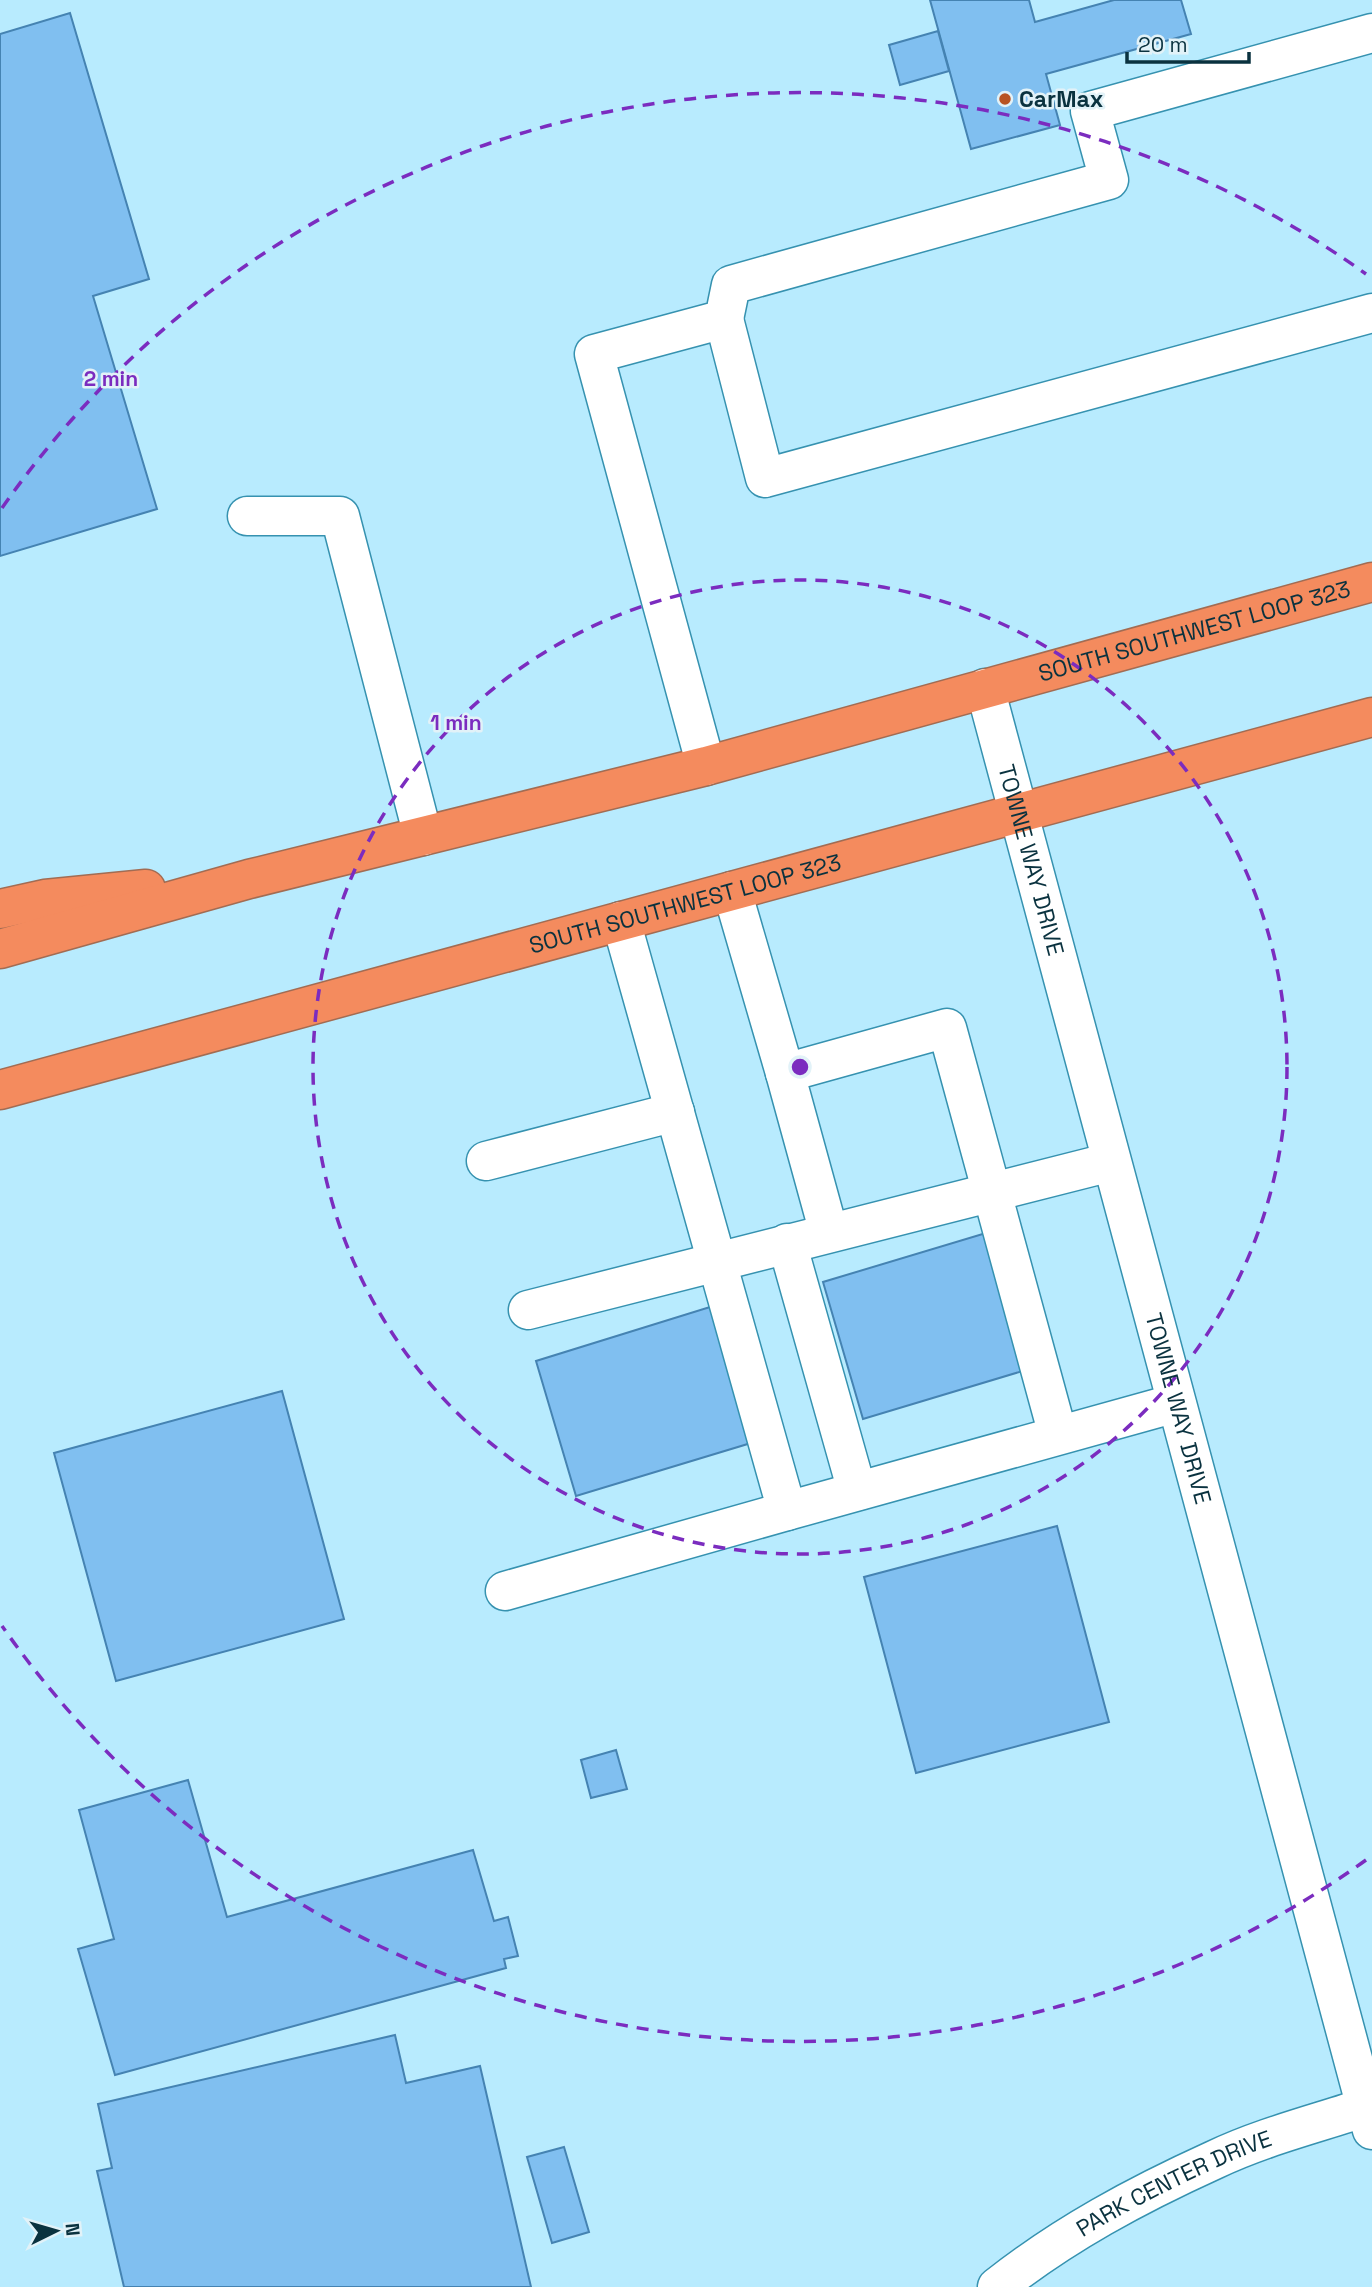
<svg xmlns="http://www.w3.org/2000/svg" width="1372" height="2287" font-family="'Space Grotesk',sans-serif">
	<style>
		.building { fill: #80bff0; stroke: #4583b2; stroke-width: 2 }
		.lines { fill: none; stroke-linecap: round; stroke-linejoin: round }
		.minor-casing { stroke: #3692b0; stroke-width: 41 }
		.highway-casing { stroke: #a26c53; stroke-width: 41 }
		.minor { stroke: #fff; stroke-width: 38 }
		.highway { stroke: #f48b5e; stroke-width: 38 }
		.ring { fill: none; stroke: #7b2cbf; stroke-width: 3.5; stroke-dasharray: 12 9 }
		.poi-dot { fill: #b85323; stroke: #e2f2f8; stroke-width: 2.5 }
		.labels { text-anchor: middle; stroke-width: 5; stroke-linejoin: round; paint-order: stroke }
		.poi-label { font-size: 23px; font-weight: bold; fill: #0a323f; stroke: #e2f2f8; text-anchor: start }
		.street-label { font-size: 23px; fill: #0a323f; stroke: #e2f2f8 }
		.centre { fill: #7b2cbf; stroke: #e2f2f8; stroke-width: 3.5 }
		.ring-label { font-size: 21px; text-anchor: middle; font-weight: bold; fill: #7b2cbf; stroke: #e2f2f8; stroke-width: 5; stroke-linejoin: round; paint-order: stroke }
	</style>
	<rect width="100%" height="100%" fill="#b8ebfe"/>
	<g class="building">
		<polygon points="930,0 1029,0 1035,22 1114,0 1181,0 1191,34 1046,74 1060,125 971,149"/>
		<polygon points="70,13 149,279 93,296 157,509 0,556 0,34"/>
		<polygon points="938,31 949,71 900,85 889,45"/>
		<polygon points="986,1233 1026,1370 863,1419 823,1282"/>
		<polygon points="710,1307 751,1443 576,1496 536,1361"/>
		<polygon points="282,1391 344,1619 116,1681 54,1453"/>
		<polygon points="1057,1526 1109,1722 916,1773 864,1577"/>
		<polygon points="616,1750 627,1789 591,1798 581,1760"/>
		<polygon points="188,1780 227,1917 473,1850 494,1921 508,1917 518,1956 504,1959 506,1968 115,2075 78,1949 114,1939 79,1810"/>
		<polygon points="395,2035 406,2083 480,2066 531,2287 124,2287 97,2171 112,2168 98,2104"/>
		<polygon points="564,2147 589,2232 552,2243 527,2157"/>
	</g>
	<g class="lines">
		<g class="minor-casing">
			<g id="minor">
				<polyline points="724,319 765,478 1372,313"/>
				<polyline points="247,516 340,516 423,836"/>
				<path id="s1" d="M985,688L1372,2130"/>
				<polyline points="706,766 594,354 724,319 731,285 1109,180 1090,111 1372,33"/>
				<polyline points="732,891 785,1073"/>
				<polyline points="486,1161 675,1112"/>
				<polyline points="829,1233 785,1073 947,1028 1058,1435"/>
				<polyline points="787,1243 857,1491"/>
				<polyline points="528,1310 1111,1162"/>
				<polyline points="787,1511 1176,1403"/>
				<polyline points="505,1591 787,1511 621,921"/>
				<path id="s2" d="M997,2287C1064,2234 1137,2195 1214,2160C1262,2137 1315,2124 1366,2107"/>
			</g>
		</g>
		<g class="highway-casing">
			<g id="highway">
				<polyline points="0,909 45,899 146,889"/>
				<path id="s3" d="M0,949L249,879L706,766L1372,582"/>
				<path id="s4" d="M0,1090L1372,717"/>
			</g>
		</g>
		<use href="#minor" class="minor"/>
		<use href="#highway" class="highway"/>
	</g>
	<g class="ring">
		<circle cx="800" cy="1067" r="487"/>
		<path d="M1366 1860A974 974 0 0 1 2 1626M2 508A974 974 0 0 1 1366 274"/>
	</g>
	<circle class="poi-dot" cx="1005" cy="99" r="7"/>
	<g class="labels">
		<g class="poi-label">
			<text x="1019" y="107">CarMax</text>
		</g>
		<g class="street-label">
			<text dy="8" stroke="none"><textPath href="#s3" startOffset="1236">SOUTH SOUTHWEST LOOP 323</textPath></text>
			<text dy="8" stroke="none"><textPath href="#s1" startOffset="178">TOWNE WAY DRIVE</textPath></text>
			<text dy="8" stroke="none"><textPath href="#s4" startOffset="710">SOUTH SOUTHWEST LOOP 323</textPath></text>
			<text dy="8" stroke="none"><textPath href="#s1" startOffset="746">TOWNE WAY DRIVE</textPath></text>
			<text dy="8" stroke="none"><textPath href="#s2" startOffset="206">PARK CENTER DRIVE</textPath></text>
		</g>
	</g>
	<circle cx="800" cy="1067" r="10" class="centre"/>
	<g class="ring-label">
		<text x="111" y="386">2 min</text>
		<text x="456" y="730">1 min</text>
	</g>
	<g transform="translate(56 2231) rotate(85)" stroke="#e2f2f8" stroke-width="5" paint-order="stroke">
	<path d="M0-5L12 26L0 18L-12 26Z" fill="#0a323f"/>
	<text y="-10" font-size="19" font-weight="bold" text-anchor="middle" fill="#0a323f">N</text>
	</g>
	<path d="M1127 52v10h122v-10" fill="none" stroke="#0a323f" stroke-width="3.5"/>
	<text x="1138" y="52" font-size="21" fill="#0a323f" stroke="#e2f2f8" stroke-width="5" paint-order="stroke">20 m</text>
</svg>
